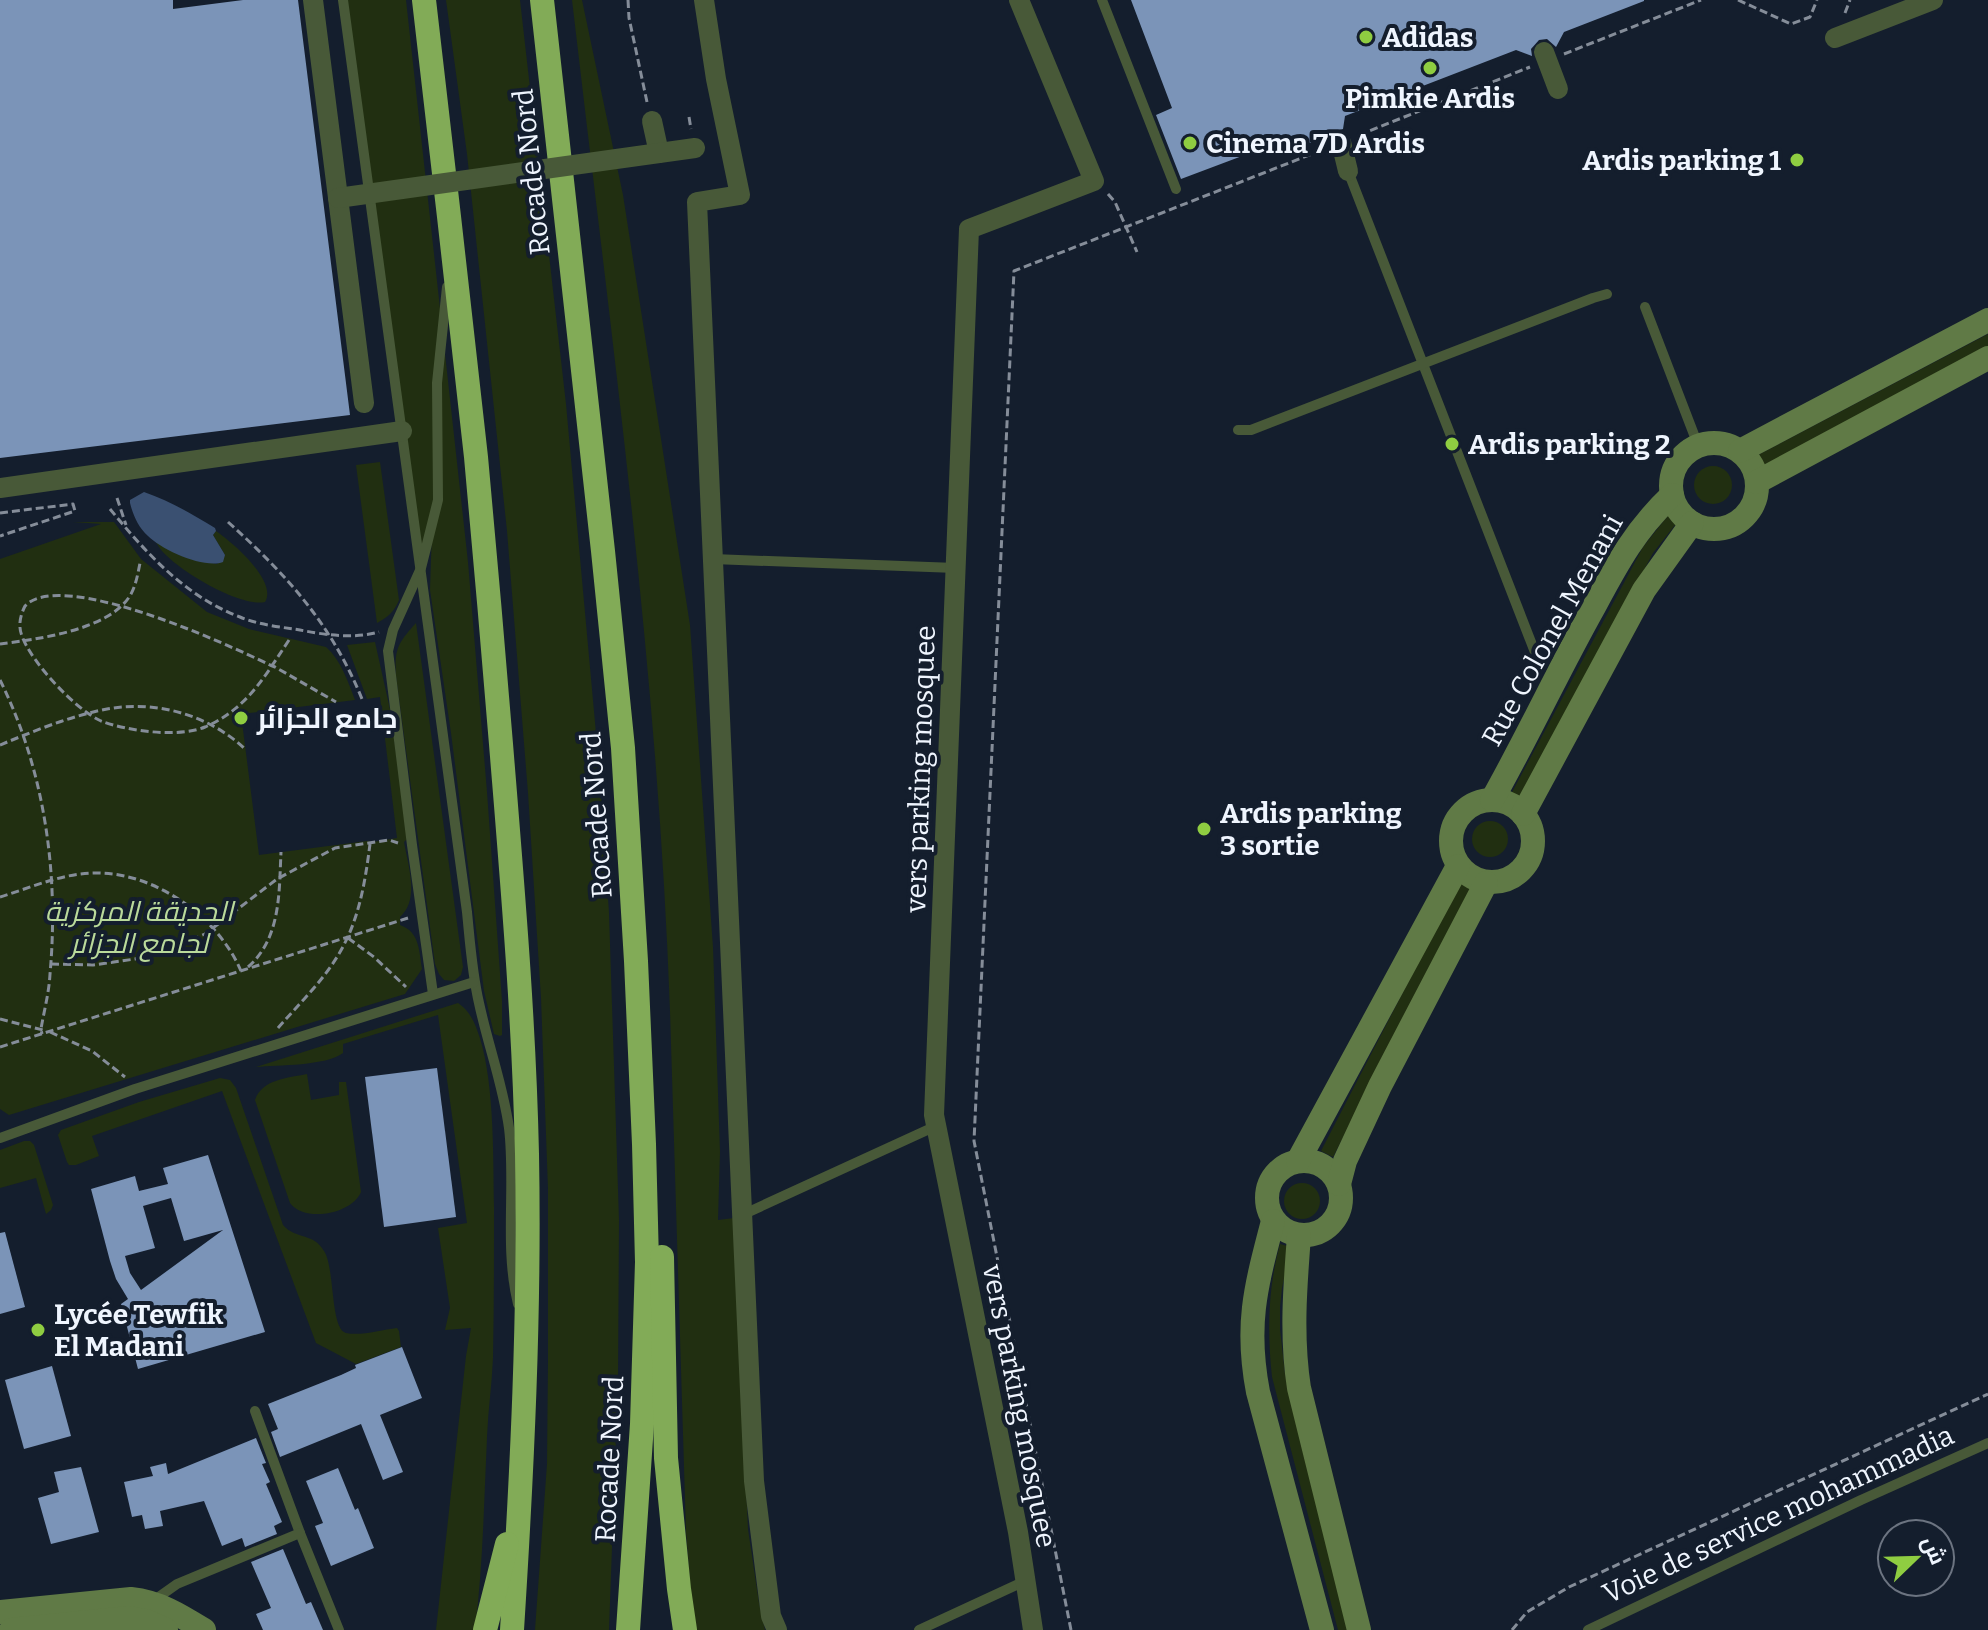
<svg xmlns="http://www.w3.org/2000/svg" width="1988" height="1630" font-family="Bitter,Cairo,serif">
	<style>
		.green { fill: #212f11 }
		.water { fill: #3a5071 }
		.building { fill: #7b94b8; fill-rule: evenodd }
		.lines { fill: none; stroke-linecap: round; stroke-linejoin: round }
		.path { stroke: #858d99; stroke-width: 3; stroke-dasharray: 8 4; stroke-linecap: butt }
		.lane { stroke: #485938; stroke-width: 10 }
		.street { stroke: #485938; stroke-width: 20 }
		.secondary { stroke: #607a46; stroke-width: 24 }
		.highway { stroke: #82ab57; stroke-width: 24 }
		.street-bridge { stroke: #485938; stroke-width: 20 }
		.poi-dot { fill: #8fcd41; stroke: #141e2d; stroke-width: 3 }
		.labels { text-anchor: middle; stroke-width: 8; stroke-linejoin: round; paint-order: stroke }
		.poi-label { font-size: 28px; font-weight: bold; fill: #eff5fe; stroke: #141e2d; text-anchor: start }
		.street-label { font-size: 28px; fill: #eff5fe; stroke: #141e2d }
		.park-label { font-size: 28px; font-style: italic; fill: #bada9b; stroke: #141e2d }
	</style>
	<rect width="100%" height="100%" fill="#141e2d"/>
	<g class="green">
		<polygon points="343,0 406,0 468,562 487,792 502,1001 502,1035 500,1036 494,1034 484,991 451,733 430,590 432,529 421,568"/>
		<polygon points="446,0 520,0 566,404 600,777 609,913 619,1220 618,1381 609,1630 535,1630 547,1464 548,1360 548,1189 541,998 528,793 507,531 467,154"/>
		<path d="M572,0H582L623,195L690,625L713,947L720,1152L718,1220L734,1218L748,1529L759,1603L765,1630H697L692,1607L686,1532L670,1011C658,672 611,336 572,0Z"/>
		<polygon points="1988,334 1988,348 1764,466 1758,455"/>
		<path d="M380,462L399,600C394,612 388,617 377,623L356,465Z"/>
		<circle cx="1713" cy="485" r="19"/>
		<polygon points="1670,513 1679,520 1653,553 1521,800 1511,794 1643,547"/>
		<path d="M73,522H114L141,559L207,612L249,629L326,647C341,660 348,682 355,700L241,714L259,855L367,841L373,842L397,838L380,697L367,699L347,645L375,642L391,714L406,830L407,839L404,842C408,866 420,899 400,917V925C420,932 419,951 422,969L405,994L9,1115L0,1109V559L101,524Z"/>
		<path d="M216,531C232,542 278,581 265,602C240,608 166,565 156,542L191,559L217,564L225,555L213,535Z"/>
		<path d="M416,623L463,967L461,975L454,981L444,980L439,974L435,964L396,676C394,649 398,643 416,623Z"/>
		<circle cx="1490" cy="839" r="18"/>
		<polygon points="1461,880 1473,886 1333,1157 1321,1151"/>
		<path d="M458,1003C467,1009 472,1017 476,1027C495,1074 493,1155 494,1207C494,1257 494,1308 493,1358C492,1384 488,1410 487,1437C484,1501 483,1566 475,1630H436L466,1356L471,1328L445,1330L450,1308L438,1228L467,1223L438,1015L343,1044V1053C326,1066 278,1065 256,1067Z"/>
		<path d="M307,1074L311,1100L339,1095V1082H346L361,1192C352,1214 305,1223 290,1203L255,1100C262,1079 288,1078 307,1074Z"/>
		<path d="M220,1078L230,1080L236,1088L283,1225C296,1240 313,1232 324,1251C335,1267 330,1329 346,1333C361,1336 381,1330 397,1328L399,1331L401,1347L356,1364L316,1343L222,1091L92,1136L99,1156L76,1165H69L67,1162L58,1135L61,1130L139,1102Z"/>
		<polygon points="24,1141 30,1141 34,1145 53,1205 51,1210 46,1214 36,1178 0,1188 0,1150"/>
		<circle cx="1302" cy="1201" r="18"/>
		<path d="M1280,1244L1291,1247L1282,1288L1280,1307V1329L1285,1374L1351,1630H1338L1272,1377C1267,1331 1268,1288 1280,1244Z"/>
	</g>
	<path class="water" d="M144,492C170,501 192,514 215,528L216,531L213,535L225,555L223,562C204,569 162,550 148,536C138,527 133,515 130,503V500Z"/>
	<g class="building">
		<polygon points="0,0 173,0 173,9 243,0 298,0 350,415 0,458"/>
		<polygon points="1131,0 1644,0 1644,1 1564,32 1556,47 1547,39 1539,40 1531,49 1532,56 1516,50 1345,116 1343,129 1333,132 1329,138 1328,143 1310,143 1295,136 1181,179 1156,115 1172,108"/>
		<polygon points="437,1068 456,1217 384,1227 365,1077"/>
		<path d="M208,1155L265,1332L138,1369L121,1304L128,1299L116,1279L110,1261L91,1189L135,1176L139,1191L168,1184L163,1168ZM171,1198L184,1241L223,1230L141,1290L130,1273L125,1256L155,1248L143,1206Z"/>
		<polygon points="5,1232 25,1307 0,1314 0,1233"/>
		<polygon points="402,1347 422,1398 380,1415 403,1472 383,1480 361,1424 280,1457 271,1432 278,1429 268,1404 341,1375 356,1368 355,1365"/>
		<polygon points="52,1366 71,1436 24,1449 5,1380"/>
		<polygon points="256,1438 266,1463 262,1464 270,1482 266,1484 282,1522 274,1526 277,1534 245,1547 242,1538 222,1546 204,1501 160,1511 163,1526 145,1529 142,1515 132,1517 124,1482 153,1476 150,1467 166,1463 168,1474"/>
		<polygon points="81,1467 99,1532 51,1544 38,1498 59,1492 54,1472"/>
		<polygon points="338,1468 355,1510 358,1508 374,1548 331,1566 315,1526 323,1523 306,1481"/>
		<polygon points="283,1549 306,1604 311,1602 323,1630 263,1630 256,1614 271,1608 251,1562"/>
	</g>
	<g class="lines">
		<g class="path">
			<polyline points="628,0 629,18 647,102"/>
			<polyline points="1738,0 1791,24 1810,17 1817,0"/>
			<polyline points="1845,13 1850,0"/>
			<polyline points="1564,54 1701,0"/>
			<polyline points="689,117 691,129"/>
			<polyline points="1359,135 1530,67"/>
			<polyline points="1108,194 1115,202 1137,252"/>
			<polyline points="117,498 126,525"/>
			<path d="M110,509C146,553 186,597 240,617C259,625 281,627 300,630C325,635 354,639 379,632"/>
			<polyline points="0,513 73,504 75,511 0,536"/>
			<path d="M228,522C287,575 332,625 362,699"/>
			<path d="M289,640C265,676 247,709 205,727C178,738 127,731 101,721C76,710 31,662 22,636C18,626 20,616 25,606C61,568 227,644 270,665L275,667L336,702"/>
			<path d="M0,644C38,639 111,630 131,594C136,585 138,573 140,563"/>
			<path d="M0,680C45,771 59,874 50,974C49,993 44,1011 41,1029L42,1034"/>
			<path d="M0,745C34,731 70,716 107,709C156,700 210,715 246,750"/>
			<path d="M0,897C30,888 63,873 95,873C155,872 218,917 241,971"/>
			<polyline points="348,938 374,957 406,987"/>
			<polyline points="51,964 93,965 135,959 169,950 205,934 277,879 335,848 389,840 398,843"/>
			<path d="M248,967C281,938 279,893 281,852"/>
			<polyline points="0,1019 43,1030"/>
			<path d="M278,1028C298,1005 321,983 337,957C359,922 365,883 370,844"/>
			<polyline points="50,1032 92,1051 125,1077"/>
			<polyline points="0,1047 408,918"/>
			<polyline points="1071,1630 974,1141 1014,271 1322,150"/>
			<polyline points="1512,1630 1527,1612 1569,1587 1988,1394"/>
		</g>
		<g class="lane">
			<path d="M343,0L467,912C470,942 472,973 479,1003C488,1045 503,1085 509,1128C516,1186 504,1246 518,1304"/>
			<polyline points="1102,0 1176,189"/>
			<polyline points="1348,171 1538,660"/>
			<polyline points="1645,307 1698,445"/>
			<polyline points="1238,430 1251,430 1593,298 1607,294"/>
			<polyline points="713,559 956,568"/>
			<polyline points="433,994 412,845 388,651 393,630 421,568 438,500 437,383 447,287"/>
			<polyline points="0,1138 135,1089 474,982"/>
			<polyline points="742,1215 936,1126"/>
			<polyline points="255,1411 300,1533 339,1630"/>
			<polyline points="153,1601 177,1584 300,1533"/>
			<polyline points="919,1630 1025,1581"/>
			<polyline points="1588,1630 1861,1500 1988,1443"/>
		</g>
		<g class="street">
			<polyline points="313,0 364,403"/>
			<polyline points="704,0 716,79 740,195 697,202 754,1481 771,1616 777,1630"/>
			<polyline points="1019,0 1094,181 969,229 934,1115 1018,1532 1033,1630"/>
			<polyline points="1835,38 1933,0"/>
			<polyline points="1544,52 1558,89"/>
			<polyline points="652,121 659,153"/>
			<polyline points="1341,142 1348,171"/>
			<polyline points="0,488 402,431"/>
		</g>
		<g class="secondary">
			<circle cx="1714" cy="486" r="43"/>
			<polyline points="1740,451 1988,320"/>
			<polyline points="1757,482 1988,358"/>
			<circle cx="1492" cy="841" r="41"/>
			<path d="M1492,800C1528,736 1559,669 1595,605C1618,562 1636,529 1672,495"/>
			<polyline points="1523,814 1644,590 1692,523"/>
			<circle cx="1304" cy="1198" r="37"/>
			<polyline points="1298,1161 1458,866"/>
			<polyline points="1339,1184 1345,1161 1380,1086 1486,883"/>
			<path d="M1273,1221C1256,1286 1245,1324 1258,1392L1322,1630"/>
			<path d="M1299,1236C1295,1287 1291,1337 1299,1388L1359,1630"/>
			<path d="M0,1612L131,1599C159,1602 180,1615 204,1630"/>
			<polyline points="11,1630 129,1618 146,1621 166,1630"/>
		</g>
		<g class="highway">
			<path d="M424,0C441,152 460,305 476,457C485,553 493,648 501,744C512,880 524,1017 527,1154C530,1313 522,1472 512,1630"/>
			<polyline points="542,0 603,551 623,748 636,961 644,1144 647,1262 642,1424 628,1630"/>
			<polyline points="662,1257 666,1458 679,1589 685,1630"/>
			<polyline points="485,1630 507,1544"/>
		</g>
		<polyline class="street-bridge" points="338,198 695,148"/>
	</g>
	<g class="poi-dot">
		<circle cx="1366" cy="37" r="8"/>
		<circle cx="1430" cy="68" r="8"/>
		<circle cx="1190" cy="143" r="8"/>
		<circle cx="1797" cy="160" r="8"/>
		<circle cx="1452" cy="444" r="8"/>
		<circle cx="241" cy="718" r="8"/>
		<circle cx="1204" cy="829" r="8"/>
		<circle cx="38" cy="1330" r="8"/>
	</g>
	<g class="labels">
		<g class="poi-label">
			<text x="1382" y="47">Adidas</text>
			<text x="1430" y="108" text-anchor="middle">Pimkie Ardis</text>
			<text x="1206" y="153">Cinema 7D Ardis</text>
			<text x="1781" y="170" text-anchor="end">Ardis parking 1</text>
			<text x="1468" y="454">Ardis parking 2</text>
			<text x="257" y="728">جامع الجزائر</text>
			<text x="1220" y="823">Ardis parking<tspan x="1220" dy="32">3 sortie</tspan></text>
			<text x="54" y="1324">Lycée Tewfik<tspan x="54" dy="32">El Madani</tspan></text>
		</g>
		<g class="street-label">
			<text transform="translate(531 172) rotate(-96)" y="10">Rocade Nord</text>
			<text transform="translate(1552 630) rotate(-61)" y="10">Rue Colonel Menani</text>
			<text transform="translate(920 769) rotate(-88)" y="10">vers parking mosquee</text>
			<text transform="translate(596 815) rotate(-94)" y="10">Rocade Nord</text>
			<text transform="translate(1020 1406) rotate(79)" y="10">vers parking mosquee</text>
			<text transform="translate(609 1459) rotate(-87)" y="10">Rocade Nord</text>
			<text transform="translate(1778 1514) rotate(-25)" y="10">Voie de service mohammadia</text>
		</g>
		<g class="park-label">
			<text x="139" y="921">الحديقة المركزية<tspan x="139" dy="32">لجامع الجزائر</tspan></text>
		</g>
	</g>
	<g transform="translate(1916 1558) rotate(67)"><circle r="38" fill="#141e2d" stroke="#6c7481" stroke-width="2"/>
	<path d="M0-6L14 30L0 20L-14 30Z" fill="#8fcd41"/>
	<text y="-12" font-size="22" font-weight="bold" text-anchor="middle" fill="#eff5fe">ش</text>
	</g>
</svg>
